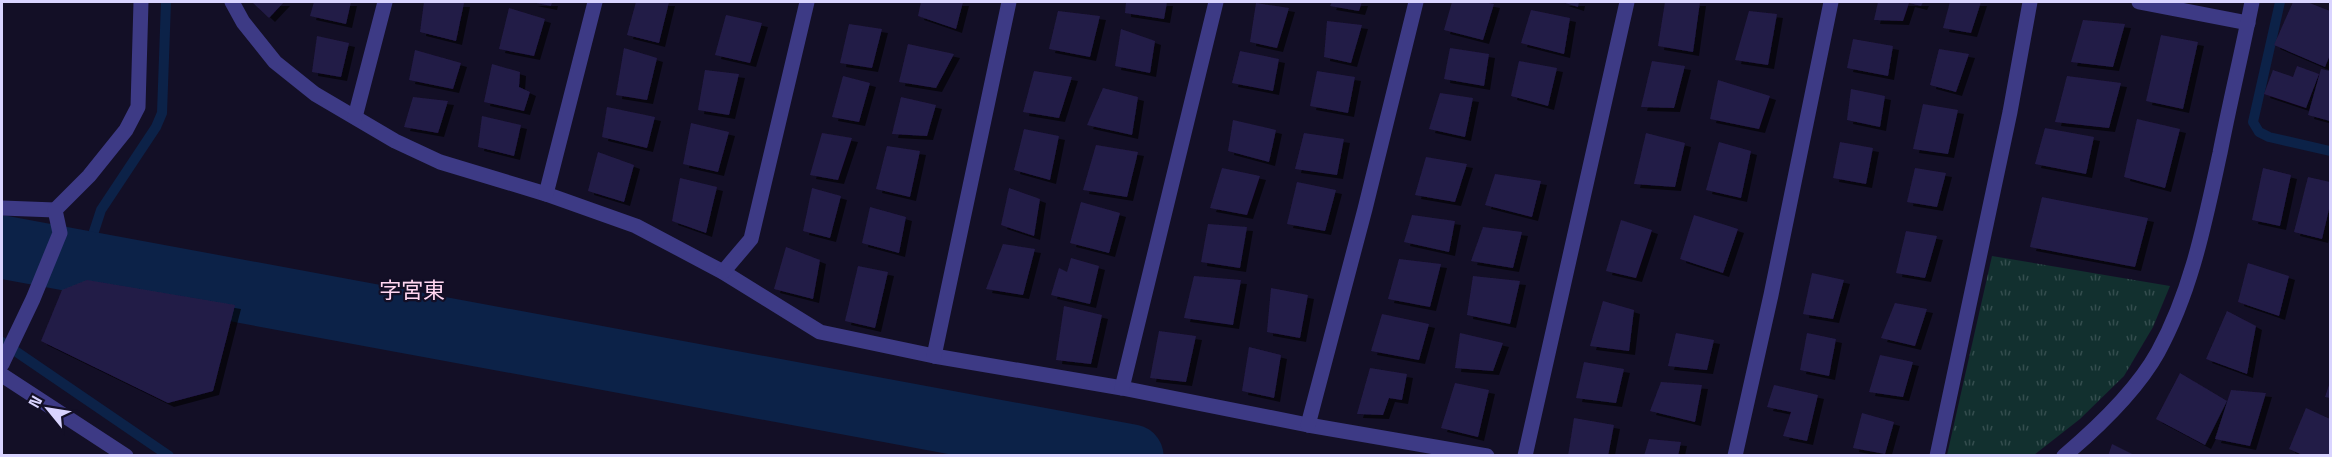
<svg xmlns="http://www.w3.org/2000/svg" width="2332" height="457" font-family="'Space Grotesk','Noto Sans JP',sans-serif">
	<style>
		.park { fill: url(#park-tufts) }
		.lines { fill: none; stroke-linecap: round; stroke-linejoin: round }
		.stream { stroke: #0c2248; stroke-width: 10 }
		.river { stroke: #0c2248; stroke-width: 63 }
		.building { fill: #241b47; filter: url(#shadow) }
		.street { stroke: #3d3a85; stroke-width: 15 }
		.labels { text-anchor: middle; stroke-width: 4.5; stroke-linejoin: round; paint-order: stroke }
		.quarter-label { font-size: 22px; fill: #ffd6f0; stroke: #130f26 }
	</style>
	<defs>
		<pattern id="park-tufts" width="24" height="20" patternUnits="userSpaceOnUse" patternTransform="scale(1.5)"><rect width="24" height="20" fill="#12302f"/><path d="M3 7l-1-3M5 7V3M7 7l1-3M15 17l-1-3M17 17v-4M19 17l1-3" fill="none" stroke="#344d4e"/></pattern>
		<filter id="shadow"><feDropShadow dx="6" dy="4" stdDeviation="0" flood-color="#0009"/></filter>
	</defs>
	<rect width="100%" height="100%" fill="#130f26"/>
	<polygon class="park" points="1992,256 2170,286 2153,327 2124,376 2080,419 2034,455 1947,455"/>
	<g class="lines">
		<g class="stream">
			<polyline points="2280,2 2253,122 2259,132 2269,137 2330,151"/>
			<polyline points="84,262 101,210 156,127 162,113 166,2"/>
			<polyline points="2,342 169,456"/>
		</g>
		<polyline class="river" points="2,247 1132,456"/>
	</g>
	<g class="building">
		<polygon points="252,2 284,2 269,18"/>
		<polygon points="314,2 351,2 346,24 310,16"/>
		<polygon points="424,2 464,3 456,41 420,32"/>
		<polygon points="531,2 552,2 551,6"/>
		<polygon points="636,2 669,2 659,43 627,35"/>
		<polygon points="921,2 963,2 956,29 918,16"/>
		<polygon points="1126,2 1167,2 1164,19 1125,13"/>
		<polygon points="1332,2 1362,2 1359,11 1330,6"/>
		<polygon points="1452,2 1484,2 1494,4 1483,40 1444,30"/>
		<polygon points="1562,2 1579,2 1578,7"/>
		<polygon points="1665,2 1700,2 1693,52 1658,46"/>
		<polygon points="1878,2 1923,2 1921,6 1909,3 1903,21 1874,20"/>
		<polygon points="1950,2 1981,2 1971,33 1943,28"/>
		<polygon points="2293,2 2307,2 2330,11 2330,55 2325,67 2274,45"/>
		<polygon points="1256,3 1289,8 1277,48 1250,42"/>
		<polygon points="509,8 545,19 534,56 499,49"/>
		<polygon points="1531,10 1570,18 1564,54 1521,43"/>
		<polygon points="1058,11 1100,16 1090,57 1049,49"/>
		<polygon points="1749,11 1777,14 1768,65 1735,60"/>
		<polygon points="726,15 762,23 750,63 715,55"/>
		<polygon points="2083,20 2125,24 2113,67 2071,62"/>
		<polygon points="1327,21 1362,25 1351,63 1324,57"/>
		<polygon points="849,24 882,29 872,68 840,63"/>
		<polygon points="1121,29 1155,41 1150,73 1115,66"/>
		<polygon points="2161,35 2198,42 2183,109 2146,101"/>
		<polygon points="317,36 349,43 341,77 312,72"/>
		<polygon points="1853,39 1893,46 1888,76 1847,68"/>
		<polygon points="908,44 954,54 936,88 899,82"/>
		<polygon points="624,48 657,58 647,100 616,95"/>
		<polygon points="1450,48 1489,54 1484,86 1444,79"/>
		<polygon points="1939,49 1969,54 1956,92 1930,85"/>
		<polygon points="415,50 461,63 453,89 409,80"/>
		<polygon points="1240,51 1279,59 1273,91 1232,83"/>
		<polygon points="1519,61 1557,68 1548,106 1511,96"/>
		<polygon points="1652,61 1685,66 1674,108 1641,107"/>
		<polygon points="492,64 520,72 519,87 530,92 524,111 484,102"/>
		<polygon points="2297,66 2319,74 2306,108 2264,94 2273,70 2293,77"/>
		<polygon points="2321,69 2330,71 2330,121 2308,115"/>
		<polygon points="705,70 739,74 729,115 698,110"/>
		<polygon points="1034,71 1072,77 1059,118 1023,112"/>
		<polygon points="1317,71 1355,77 1348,113 1310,106"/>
		<polygon points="843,76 870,83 859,122 832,117"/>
		<polygon points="2067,76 2121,83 2109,128 2055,122"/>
		<polygon points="1718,80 1770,96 1759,129 1710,119"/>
		<polygon points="1103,88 1138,97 1132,135 1087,125"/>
		<polygon points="1851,89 1885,96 1880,127 1847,120"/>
		<polygon points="1440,93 1473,98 1465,137 1429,129"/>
		<polygon points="413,97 448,101 438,133 404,127"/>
		<polygon points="901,97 936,105 927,136 892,134"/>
		<polygon points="1923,104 1958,110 1948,154 1913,149"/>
		<polygon points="607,107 655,117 647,148 602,137"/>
		<polygon points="482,116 521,125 514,156 478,147"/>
		<polygon points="2137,119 2180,129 2165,188 2124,177"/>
		<polygon points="1233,120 1276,130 1269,162 1228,151"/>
		<polygon points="691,123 729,132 718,172 683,164"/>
		<polygon points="2045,128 2094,137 2086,174 2035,164"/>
		<polygon points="1024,129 1059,136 1050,180 1014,170"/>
		<polygon points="822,133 852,138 838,180 810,175"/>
		<polygon points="1304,133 1344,139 1337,175 1295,169"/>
		<polygon points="1646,133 1685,143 1675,187 1634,184"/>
		<polygon points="1719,142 1751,151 1741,198 1706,190"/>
		<polygon points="1840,142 1873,148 1866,184 1833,178"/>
		<polygon points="1096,145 1138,152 1127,197 1083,190"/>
		<polygon points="887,146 920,151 910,197 876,189"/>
		<polygon points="598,152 634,165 624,202 588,191"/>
		<polygon points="1426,157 1467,164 1455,202 1415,195"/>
		<polygon points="1222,168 1260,176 1247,215 1210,208"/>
		<polygon points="1915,168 1946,173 1937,207 1907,202"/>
		<polygon points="2263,168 2291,175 2280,226 2252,220"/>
		<polygon points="1495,174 1541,181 1532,217 1485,205"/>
		<polygon points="2308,177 2330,182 2330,205 2322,239 2294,232"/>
		<polygon points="680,178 717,187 706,233 672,221"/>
		<polygon points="1297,182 1336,190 1325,231 1287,224"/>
		<polygon points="812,188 841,196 830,238 803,231"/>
		<polygon points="1009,188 1040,199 1034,236 1001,225"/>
		<polygon points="2042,197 2148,218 2135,267 2030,247"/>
		<polygon points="1081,202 1120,213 1109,253 1070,243"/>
		<polygon points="870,207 906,217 899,253 862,243"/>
		<polygon points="1412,215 1455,221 1449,252 1404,242"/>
		<polygon points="1694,215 1738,229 1723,273 1680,259"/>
		<polygon points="1621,220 1652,230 1636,278 1606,271"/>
		<polygon points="1208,224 1247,227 1240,268 1201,262"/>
		<polygon points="1483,227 1522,232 1513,268 1471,261"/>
		<polygon points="1906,231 1937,236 1925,278 1896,273"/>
		<polygon points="1003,244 1035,249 1023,295 986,289"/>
		<polygon points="786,247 820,260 813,299 774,289"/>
		<polygon points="1071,258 1099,266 1090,304 1051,295 1059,268 1067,272"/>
		<polygon points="1399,259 1441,264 1430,307 1388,299"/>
		<polygon points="2248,263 2289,276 2279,316 2238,302"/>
		<polygon points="858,266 888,272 875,328 845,321"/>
		<polygon points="1812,273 1844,280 1833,319 1803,314"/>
		<polygon points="1194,276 1241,280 1233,325 1184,318"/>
		<polygon points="1473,276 1520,281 1510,324 1467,315"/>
		<polygon points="87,280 235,305 213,391 168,403 41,341 62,290"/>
		<polygon points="1271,288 1308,295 1300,338 1267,332"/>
		<polygon points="1603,301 1634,310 1629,351 1590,346"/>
		<polygon points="1895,303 1927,309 1915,346 1881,338"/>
		<polygon points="1064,306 1102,315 1091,364 1056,360"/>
		<polygon points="2227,311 2256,326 2247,374 2206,359"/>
		<polygon points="1382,314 1429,324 1419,360 1371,351"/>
		<polygon points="1159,331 1196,336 1186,382 1150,378"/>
		<polygon points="1460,333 1503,343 1493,371 1455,368"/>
		<polygon points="1676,333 1714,340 1707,370 1668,366"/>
		<polygon points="1807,333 1836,339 1829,376 1800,370"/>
		<polygon points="1249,347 1281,355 1274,398 1242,391"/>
		<polygon points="1880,355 1913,362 1903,397 1869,392"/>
		<polygon points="1584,362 1624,369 1616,403 1576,398"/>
		<polygon points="1370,368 1407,374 1402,400 1389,398 1383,415 1357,414"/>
		<polygon points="2180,373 2227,401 2205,445 2156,419"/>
		<polygon points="1661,382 1702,385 1695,422 1650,411"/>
		<polygon points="2330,382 2330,398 2325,397"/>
		<polygon points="1455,383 1489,390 1478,437 1441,428"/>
		<polygon points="1774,385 1818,395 1807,441 1783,436 1791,412 1767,407"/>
		<polygon points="2231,390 2266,393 2250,446 2215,439"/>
		<polygon points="2306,408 2330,419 2330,456 2305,456 2289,449"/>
		<polygon points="1862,413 1894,422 1885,454 1853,448"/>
		<polygon points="1574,418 1614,425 1608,456 1568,456"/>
		<polygon points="1649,439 1681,442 1678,456 1644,456"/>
		<polygon points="2112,444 2136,456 2108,456"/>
	</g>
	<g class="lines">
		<g class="street">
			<polyline points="232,2 243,22 275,62 315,94 395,141 440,162 546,194 636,226 723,272 820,332 934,356 1122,388 1308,425 1487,456"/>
			<polyline points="2139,2 2248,23"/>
			<polyline points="355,117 385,2"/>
			<polyline points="546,194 595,2"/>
			<polyline points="2,208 55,210"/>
			<polyline points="723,272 751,239 807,2"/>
			<polyline points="934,356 1009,2"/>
			<polyline points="2,364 33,299 60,233 55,210 89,176 126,130 138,107 141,2"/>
			<polyline points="2,375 126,456"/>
			<polyline points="1122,388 1216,2"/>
			<polyline points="1308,425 1365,209 1416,2"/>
			<polyline points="1525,456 1627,2"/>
			<polyline points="1735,456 1771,295 1831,2"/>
			<polyline points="1937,456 2010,112 2030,2"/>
			<path d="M2064,456C2097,428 2137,390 2158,352C2192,290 2205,221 2220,153C2230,102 2242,52 2252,2"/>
		</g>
	</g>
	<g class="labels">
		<g class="quarter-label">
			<text x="412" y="298">字宮東</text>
		</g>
	</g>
	<rect width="2332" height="457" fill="none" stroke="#d9d4ff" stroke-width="6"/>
	<g transform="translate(48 409) rotate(300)" stroke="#130f26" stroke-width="4.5" paint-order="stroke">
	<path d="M0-4.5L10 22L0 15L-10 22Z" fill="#d9d4ff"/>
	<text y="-9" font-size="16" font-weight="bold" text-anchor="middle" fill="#d9d4ff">N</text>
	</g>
</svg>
